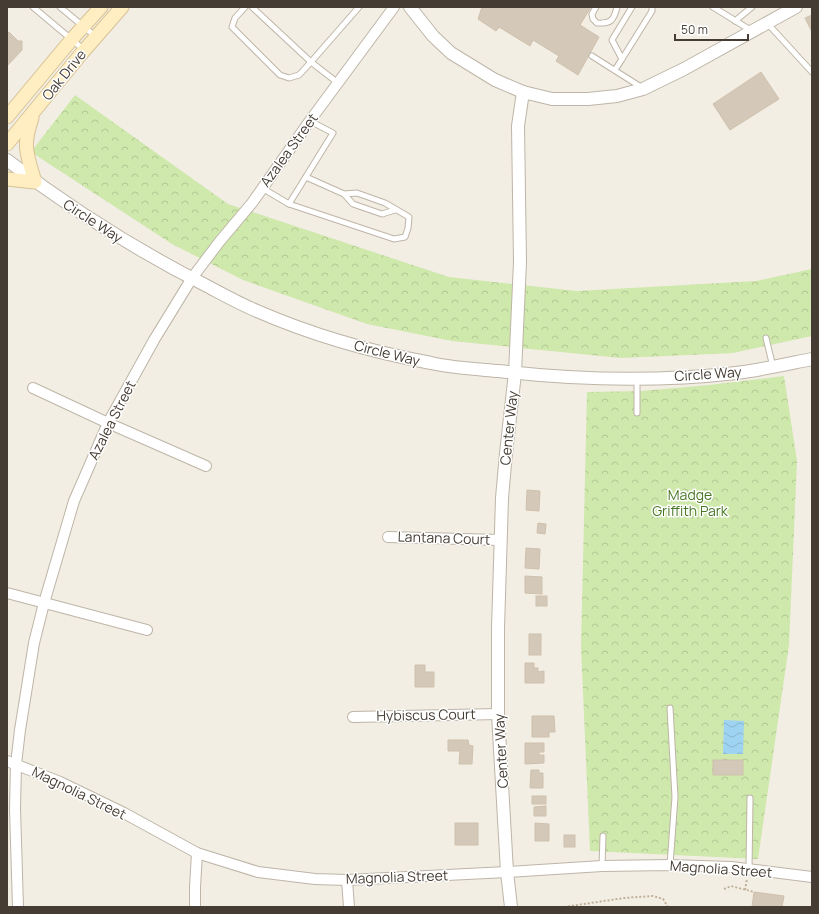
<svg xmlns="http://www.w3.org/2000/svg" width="819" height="914" font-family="Manrope,sans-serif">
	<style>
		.park { fill: url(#park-crowns) }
		.water { fill: url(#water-waves) }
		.building { fill: #d4c9b9; stroke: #cfc0ac }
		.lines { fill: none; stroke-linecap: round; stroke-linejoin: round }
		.service-casing { stroke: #beb5a7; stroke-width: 7 }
		.minor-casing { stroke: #beb5a7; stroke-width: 12 }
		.tertiary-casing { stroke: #beb5a7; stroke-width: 14 }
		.secondary-casing { stroke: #d7c295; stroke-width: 15 }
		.path { stroke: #c0b097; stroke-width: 2; stroke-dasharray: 2 2; stroke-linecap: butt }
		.service { stroke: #fff; stroke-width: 5 }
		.minor { stroke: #fff; stroke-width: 10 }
		.tertiary { stroke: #fff; stroke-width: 12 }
		.secondary { stroke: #ffeec2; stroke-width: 13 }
		.labels { text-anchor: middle; stroke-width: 3; stroke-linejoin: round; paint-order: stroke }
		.street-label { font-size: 14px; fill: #453d34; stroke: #fff }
		.park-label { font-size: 14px; fill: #487726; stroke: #fff }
	</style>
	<defs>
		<pattern id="park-crowns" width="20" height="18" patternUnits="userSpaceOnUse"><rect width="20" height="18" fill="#cfe8ab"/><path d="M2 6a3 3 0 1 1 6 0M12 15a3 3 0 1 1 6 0" fill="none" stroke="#b3c894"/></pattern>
		<pattern id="water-waves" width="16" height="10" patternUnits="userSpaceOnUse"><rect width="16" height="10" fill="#9ed3f1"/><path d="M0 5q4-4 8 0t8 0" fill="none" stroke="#89b6cf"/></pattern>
	</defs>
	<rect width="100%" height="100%" fill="#f2eee4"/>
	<g class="park">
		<polygon points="75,95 228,204 449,277 577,291 756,281 812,269 812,336 733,353 621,358 452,341 367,324 243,280 172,244 31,152"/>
		<polygon points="784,376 797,461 789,645 758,859 590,851 581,647 587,392 641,391 709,385"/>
	</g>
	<polygon class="water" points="724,720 744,721 743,754 723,754"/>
	<g class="building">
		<polygon points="482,7 591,7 580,25 599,37 578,75 556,61 559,56 533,40 530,46 499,27 496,31 478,19"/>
		<polygon points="812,15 812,32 805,18"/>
		<polygon points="9,32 18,41 22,41 22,50 7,66 7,34"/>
		<polygon points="761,72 779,99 730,130 713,104"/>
		<polygon points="527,490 540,491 539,511 526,510"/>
		<polygon points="538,523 546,524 545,534 537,533"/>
		<polygon points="526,548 540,549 539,569 525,568"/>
		<polygon points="525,576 542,577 542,594 525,593"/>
		<rect x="536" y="596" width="11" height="10"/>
		<rect x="529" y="634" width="12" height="21"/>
		<polygon points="525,663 534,663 534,668 538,668 538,672 544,671 544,683 525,683"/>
		<polygon points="415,665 425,665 425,672 434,672 434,687 415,687"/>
		<polygon points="532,716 554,716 555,732 549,732 549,737 532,737"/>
		<polygon points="448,740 468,740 469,745 473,746 472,764 459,764 460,751 448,751"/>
		<polygon points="525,743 544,743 544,752 539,752 539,755 544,755 544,763 525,764"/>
		<rect x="713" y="760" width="30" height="15"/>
		<polygon points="531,770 539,770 539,773 543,773 543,788 530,788"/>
		<rect x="532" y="796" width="14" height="8"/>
		<polygon points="546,806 546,816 534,816 534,807"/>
		<rect x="455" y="823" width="23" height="22"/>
		<polygon points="535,823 549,824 549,841 535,841"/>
		<rect x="564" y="835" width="11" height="12"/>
		<polygon points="754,892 784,896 782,907 752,907"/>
	</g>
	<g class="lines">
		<g class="service-casing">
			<g id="service">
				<polyline points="33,7 83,49"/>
				<polyline points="60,7 95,36"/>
				<polyline points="245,7 235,18 232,27 280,75 289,78 299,75 311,62 338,83"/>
				<polyline points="252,7 311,62 359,7"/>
				<path d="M596,7L592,14L593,19L597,23C611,24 614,20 617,7"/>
				<polyline points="713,7 752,31"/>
				<polyline points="735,21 752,7"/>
				<polyline points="768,24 812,72"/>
				<polyline points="592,56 641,87"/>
				<polyline points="622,59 652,11 652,7"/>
				<polyline points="615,70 622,59 612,40 632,7"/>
				<polyline points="310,121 333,133 289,204 394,239 405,237 408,228 409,217 385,203 357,193 344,194"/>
				<polyline points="306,177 344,194 353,204 382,214 395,210"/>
				<polyline points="262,188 289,204"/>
				<polyline points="766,338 773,367"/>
				<polyline points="637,413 637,379"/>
				<polyline points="670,708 675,797 670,865"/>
				<polyline points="602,866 603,836"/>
				<polyline points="749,869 750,798"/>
			</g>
		</g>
		<g class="minor-casing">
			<g id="minor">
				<polyline points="33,388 108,423 206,466"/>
				<polyline points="388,537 500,540"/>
				<polyline points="7,593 147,630"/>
				<polyline points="353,717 498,714"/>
				<polyline points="7,761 60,782 124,813 197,853 258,872 315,879 347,880 507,872 602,866 670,865 731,867 812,877"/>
				<polyline points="347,880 349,907"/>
				<polyline points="18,907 15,809 16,764 20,730 34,643 44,603 74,501 108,423 154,340 192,278 220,241 252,203 309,122 394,7"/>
				<polyline points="195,907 195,887 197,853"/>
			</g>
		</g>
		<g class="tertiary-casing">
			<g id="tertiary">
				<polyline points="410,7 433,36 451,53 495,80 523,92 552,99 588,99 617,96 643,89 684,69 796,7"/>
				<path d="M7,160C71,209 136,250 207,286C224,295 240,304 257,311C312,335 372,352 431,363C453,368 476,369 499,371C577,380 657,382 736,373C761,370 787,364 812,359"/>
				<polyline points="511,907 507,872 498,714 498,628 502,498 506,453 515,373 520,262 518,126 523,92"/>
			</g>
		</g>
		<g class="secondary-casing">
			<g id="secondary">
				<polyline points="7,117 72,39 101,7"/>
				<polyline points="7,144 81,54 122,7"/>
				<path d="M7,179L35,182C27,154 22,147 32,118"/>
			</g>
		</g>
		<g class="path">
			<polyline points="724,889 731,886 754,892"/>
			<polyline points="745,890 747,879"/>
			<polyline points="564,907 624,898 653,896 663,899 668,907"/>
		</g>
		<use href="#service" class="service"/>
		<use href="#minor" class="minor"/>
		<use href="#tertiary" class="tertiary"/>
		<use href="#secondary" class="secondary"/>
	</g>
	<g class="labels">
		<g class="street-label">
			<text transform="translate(64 75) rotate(-51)" y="5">Oak Drive</text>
			<text transform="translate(289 150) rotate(-54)" y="5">Azalea Street</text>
			<text transform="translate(93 221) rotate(33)" y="5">Circle Way</text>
			<text transform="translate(387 353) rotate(14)" y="5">Circle Way</text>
			<text transform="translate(708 374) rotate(-4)" y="5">Circle Way</text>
			<text transform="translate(112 420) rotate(-63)" y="5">Azalea Street</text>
			<text transform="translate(509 428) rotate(-84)" y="5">Center Way</text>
			<text transform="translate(444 538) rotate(2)" y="5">Lantana Court</text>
			<text transform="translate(426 715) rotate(-1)" y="5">Hybiscus Court</text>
			<text transform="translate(501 751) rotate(-93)" y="5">Center Way</text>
			<text transform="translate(79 793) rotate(26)" y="5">Magnolia Street</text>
			<text transform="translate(721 869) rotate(4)" y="5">Magnolia Street</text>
			<text transform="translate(397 877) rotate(-2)" y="5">Magnolia Street</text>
		</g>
		<g class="park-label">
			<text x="690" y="500">Madge<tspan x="690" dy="16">Griffith Park</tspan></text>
		</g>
	</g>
	<rect width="819" height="914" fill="none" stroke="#453d34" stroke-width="16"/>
	<path d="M675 34v6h73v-6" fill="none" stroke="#453d34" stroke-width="2"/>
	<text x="681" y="34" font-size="12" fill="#453d34" stroke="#ffffff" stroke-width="3" paint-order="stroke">50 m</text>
</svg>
